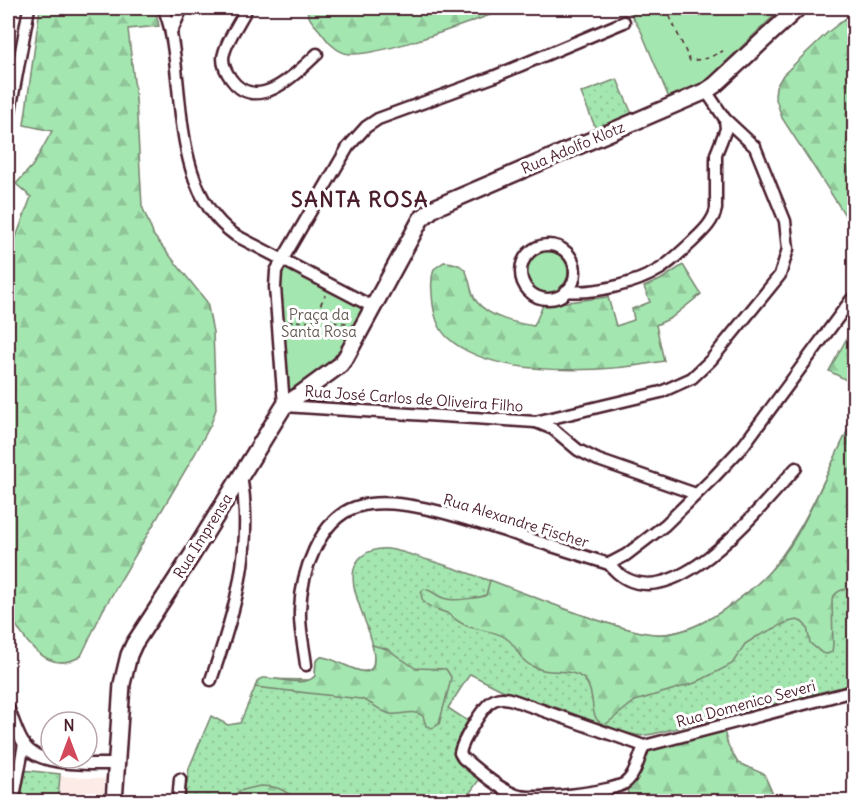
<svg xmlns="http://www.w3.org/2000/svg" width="862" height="809" font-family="Delius,sans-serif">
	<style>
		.built { fill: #fcebe6 }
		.grass { fill: url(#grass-dots); stroke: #77826e; stroke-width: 1.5 }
		.forest { fill: url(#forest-firs); stroke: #77826e; stroke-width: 1.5 }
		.park { fill: #a4e6b0; stroke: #77826e; stroke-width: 1.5 }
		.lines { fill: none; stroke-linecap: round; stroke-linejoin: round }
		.street-casing { stroke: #4a1f2b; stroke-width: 15 }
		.secondary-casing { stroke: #4a1f2b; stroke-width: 20 }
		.path { stroke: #4a1f2b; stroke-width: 1.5; stroke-dasharray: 4.5 4.5; stroke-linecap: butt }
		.street { stroke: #fff; stroke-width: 10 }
		.secondary { stroke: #fff; stroke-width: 15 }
		.labels { text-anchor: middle; stroke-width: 6; stroke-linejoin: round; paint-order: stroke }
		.street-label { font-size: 15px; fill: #4a1f2b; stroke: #fff }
		.park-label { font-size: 15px; fill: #655b53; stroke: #fff }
		.district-label { font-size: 21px; font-weight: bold; letter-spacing: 1.5px; fill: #4a1f2b; stroke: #fff }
	</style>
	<defs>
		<pattern id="grass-dots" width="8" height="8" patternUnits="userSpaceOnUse" patternTransform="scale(1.5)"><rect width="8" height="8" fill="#a4e6b0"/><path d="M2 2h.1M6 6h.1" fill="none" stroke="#8fc598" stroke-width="1.8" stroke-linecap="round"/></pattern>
		<pattern id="forest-firs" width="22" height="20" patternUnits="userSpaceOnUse" patternTransform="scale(1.5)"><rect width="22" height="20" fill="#a4e6b0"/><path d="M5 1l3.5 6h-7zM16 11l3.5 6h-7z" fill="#8fc598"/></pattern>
	</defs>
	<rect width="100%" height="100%" fill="#fff"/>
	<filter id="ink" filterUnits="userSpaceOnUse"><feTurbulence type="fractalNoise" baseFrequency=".0167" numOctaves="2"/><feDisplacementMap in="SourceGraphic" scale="12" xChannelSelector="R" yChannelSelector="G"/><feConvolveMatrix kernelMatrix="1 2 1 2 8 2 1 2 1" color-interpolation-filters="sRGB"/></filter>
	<g filter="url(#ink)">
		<polygon class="built" points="60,776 105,779 103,801 59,802"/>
		<g class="grass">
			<polygon points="617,79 632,114 596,129 581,93"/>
			<path d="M848,430L854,432V465L852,471L854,472V684L653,734L640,736L619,731L561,709L502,690L470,674L448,708L468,721C449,756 446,756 479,780L464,801L184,802L189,768L211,716L228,725L240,723L257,683L260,679L310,680L315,676L316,661L321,657C337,657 357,680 372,668C384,638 337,586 359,559C366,551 378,548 388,549C402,551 415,556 428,560C488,577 544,604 603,622C623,627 644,636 665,634C698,631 737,605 759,583C801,540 822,483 848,430Z"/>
			<polygon points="22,770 60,774 58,801 19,802"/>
		</g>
		<g class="forest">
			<path d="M40,8H155L159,26L128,29L136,99L142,206L154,236L207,302L213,332L216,409L211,424L195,454L103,610L81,656C46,678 19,635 8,608V259L31,197L16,184L33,165L52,131L24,125Z"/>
			<path d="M307,8H509C478,19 372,61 344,53C333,49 327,40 320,31C314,24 307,18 307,8Z"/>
			<polygon points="852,8 854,8 854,229 782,118 775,96 776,87 783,75 828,32 850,15"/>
			<path d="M444,262C477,263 464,286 477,302C490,318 516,323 534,326L544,303H559L608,297L616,326L634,320L632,309L650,302L644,287L660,280L683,265L701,294L671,318L656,325L664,361C608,372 494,380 448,338C439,330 435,318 433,305C432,293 430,281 434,269Z"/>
			<polygon points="854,325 854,384 829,371"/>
			<path d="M848,430L854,432V465L852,471L854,472V589C844,588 837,590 832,599L833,644L832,652L827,654L822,653L810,643L807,627L802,622L797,620L788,622L756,637L745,644L732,664L695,683L635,701L605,725C587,718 597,700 587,683C577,667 553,674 539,669C515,661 521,648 506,638C495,630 479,631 467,626C459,623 454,618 447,613C440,610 432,609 426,604C422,601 421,597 421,592L424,589C433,590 438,598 447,599C453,601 481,598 486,595L490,580C530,595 569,612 610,624C625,628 640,633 655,634C677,636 700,625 719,613C750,593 780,566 798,533C817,500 831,464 848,430Z"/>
			<path d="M372,645L387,649L415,668L446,669L451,677L450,683L439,724L433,728L426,726L423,716C411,708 403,716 390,714C380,712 372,702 361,699L255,687L258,680L263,678C278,677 304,688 315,676L316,661L321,657C341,657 384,697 372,645Z"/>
			<path d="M724,731L728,745L738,763L764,774L776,801H635L629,798C623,783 639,762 646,749Z"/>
			<path d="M260,786C279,786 283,790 299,801H229L239,791Z"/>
		</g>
		<g class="park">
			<polygon points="627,8 782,8 703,84 669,98 641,31"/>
			<circle cx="547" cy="272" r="21"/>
			<polygon points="286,269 291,270 365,310 340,360 288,396 278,276 281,270"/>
		</g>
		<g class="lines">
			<g class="street-casing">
				<g id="street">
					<path d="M164,8C166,16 170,25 171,34C184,98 174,192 235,235L373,307"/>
					<path d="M247,8C240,22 228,38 224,53C221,62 226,72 231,79C257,115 297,73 317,54"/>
					<polyline points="624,22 493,77 378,119 366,127 348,147 276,271 275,287 284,406 535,422 661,392 692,378 711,360 780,275 788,249 785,221 755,147 725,119 706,91"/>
					<polyline points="171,33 182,8"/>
					<polyline points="8,122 29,8"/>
					<circle cx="548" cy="272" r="27"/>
					<path d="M566,291C594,294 636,284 660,269C671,262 681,252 692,242C701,233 713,223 716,209V154L726,129L725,119"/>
					<polyline points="536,422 553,429 578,450 598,460 696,494"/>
					<polyline points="609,564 626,555 665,525 713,478 743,446 851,300"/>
					<path d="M306,665C304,647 299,628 300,610C301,574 319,519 356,507C398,493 475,522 517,535C548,545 578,554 609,564C664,632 760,507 796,468"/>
					<path d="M211,680C235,612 254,548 241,475"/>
					<path d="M8,708C14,720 17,736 26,747C42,767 93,764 117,764"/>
					<path d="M644,746C639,757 636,775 625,783C612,792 532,801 516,795C496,787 479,771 463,758L460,753C462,742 483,705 494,700C500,697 507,698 513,700L644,746L854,691"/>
					<polyline points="13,802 24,744"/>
					<polyline points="178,802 180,779"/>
				</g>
			</g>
			<g class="secondary-casing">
				<polyline id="secondary" points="114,802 122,684 129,655 134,644 192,555 284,406 340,365 346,357 421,219 434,208 706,91 715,85 798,8"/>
			</g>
			<g class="path">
				<polyline points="666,8 690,61 708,58 723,51"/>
				<polyline points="288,321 349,323"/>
				<polyline points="313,321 325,295"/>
			</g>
			<use href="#street" class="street"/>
			<use href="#secondary" class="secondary"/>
		</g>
	</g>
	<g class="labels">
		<g class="street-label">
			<text transform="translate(573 148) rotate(-23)" y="5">Rua Adolfo Klotz</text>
			<text transform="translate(414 399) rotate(4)" y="5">Rua José Carlos de Oliveira Filho</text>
			<text transform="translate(516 521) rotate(17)" y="5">Rua Alexandre Fischer</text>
			<text transform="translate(203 536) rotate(-58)" y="5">Rua Imprensa</text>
			<text transform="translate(746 704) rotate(-15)" y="5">Rua Domenico Severi</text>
		</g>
		<g class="park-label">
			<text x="319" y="320">Praça da<tspan x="319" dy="17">Santa Rosa</tspan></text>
		</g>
		<g class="district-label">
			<text x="360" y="207">SANTA ROSA</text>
		</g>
	</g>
	<rect width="862" height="809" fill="none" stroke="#fff" stroke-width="30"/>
	<rect x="15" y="15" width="832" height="779" fill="none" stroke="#4a1f2b" stroke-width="2" filter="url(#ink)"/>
	<g transform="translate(69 740)"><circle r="28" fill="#ffffff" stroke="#b7a5aa" stroke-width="1.5"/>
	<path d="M0-4.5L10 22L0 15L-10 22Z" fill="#d1495b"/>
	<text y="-9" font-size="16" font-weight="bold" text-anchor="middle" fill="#4a1f2b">N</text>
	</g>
</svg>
